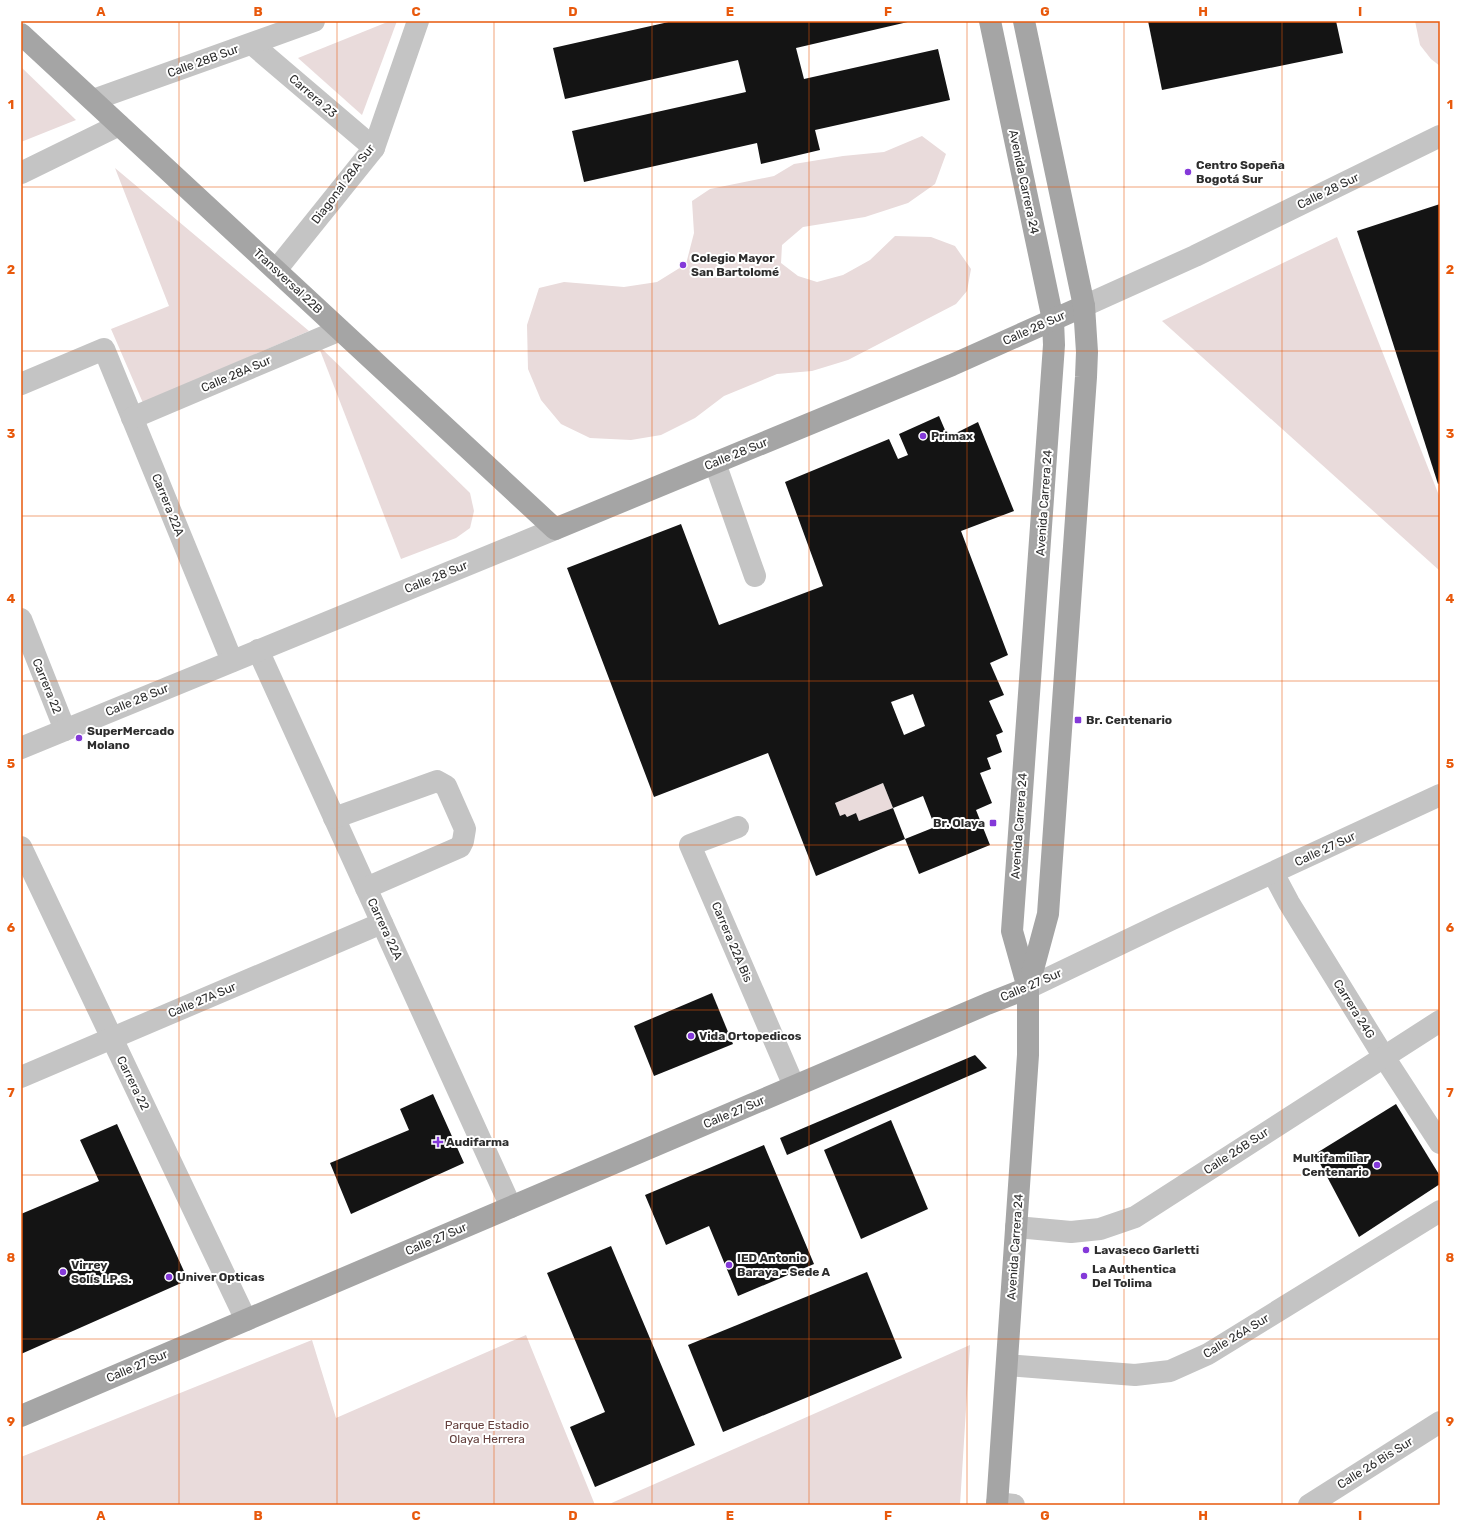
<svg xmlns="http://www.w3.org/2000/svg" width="1461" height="1526" font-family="Rubik,sans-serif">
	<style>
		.green { fill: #e9dbdb }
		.building { fill: #141414; fill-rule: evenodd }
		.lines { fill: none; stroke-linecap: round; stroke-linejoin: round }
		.minor { stroke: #c4c4c4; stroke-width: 22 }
		.major { stroke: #a5a5a5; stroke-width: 22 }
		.grid { fill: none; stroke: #e8590c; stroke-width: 1; stroke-opacity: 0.55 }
		.poi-dot { fill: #8439d9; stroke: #fff; stroke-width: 1.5 }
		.labels { text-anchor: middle; stroke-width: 4; stroke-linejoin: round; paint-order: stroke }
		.street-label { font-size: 12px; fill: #2d2d2d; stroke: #fff }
		.poi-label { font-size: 12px; font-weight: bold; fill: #2d2d2d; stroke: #fff; text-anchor: start }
		.park-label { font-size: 12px; fill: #65403d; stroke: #fff }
		.neatline { fill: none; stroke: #e8590c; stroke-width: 1.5 }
		.grid-label { font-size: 13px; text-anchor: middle; font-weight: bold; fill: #e8590c }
	</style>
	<rect width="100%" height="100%" fill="#fff"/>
	<g class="green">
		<polygon points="390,21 397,21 362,115 298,58"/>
		<polygon points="1415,21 1440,21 1440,66 1431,59 1420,45"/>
		<polygon points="21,67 76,120 21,142"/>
		<polygon points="922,136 946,154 935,184 908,203 865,217 803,227 782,245 781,263 798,276 817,282 843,275 870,260 895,236 931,237 955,246 971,269 967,291 956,304 848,360 812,371 777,374 724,396 695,418 661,435 631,440 590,438 561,424 541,400 528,369 527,325 539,288 564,282 624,287 657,282 686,264 694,233 692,201 710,189 774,176 794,164 843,156 884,152"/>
		<polygon points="115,168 309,331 143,403 111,329 169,306"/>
		<polygon points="1337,237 1440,498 1440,571 1162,321"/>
		<polygon points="318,345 470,493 474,511 470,528 456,538 401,559"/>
		<polygon points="883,783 893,808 859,821 856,813 847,817 840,816 835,803"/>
		<polygon points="526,1335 595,1505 21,1505 21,1457 312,1340 336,1418"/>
		<polygon points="970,1345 960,1505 607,1505"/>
	</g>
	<g class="building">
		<polygon points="673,21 912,21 796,48 804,79 938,49 950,100 815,130 820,150 761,164 757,143 584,182 572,131 746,92 738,60 565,99 553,48"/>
		<polygon points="1148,21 1336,21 1343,53 1162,90"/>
		<polygon points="1440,204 1440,483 1438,484 1357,231"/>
		<path d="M939,416L948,437L978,422L1014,511L961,531L1008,655L990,663L1004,695L989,701L1003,732L996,735L1002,752L987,758L991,769L980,773L992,803L976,810L990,845L919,874L905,839L816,876L768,753L654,797L567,568L681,524L719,625L823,586L785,482L889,439L898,459L908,455L899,434ZM913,694L925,726L904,735L891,702ZM883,783L893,808L859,821L856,813L847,817L845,814L840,816L835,803ZM923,796L935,827L905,839L893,808Z"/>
		<polygon points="712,993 733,1044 654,1076 634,1026"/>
		<polygon points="975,1055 987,1068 787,1155 780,1138"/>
		<polygon points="433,1094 464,1163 351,1214 330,1163 409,1130 400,1109"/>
		<polygon points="1396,1104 1440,1176 1440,1184 1359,1237 1315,1154"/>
		<polygon points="891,1120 928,1209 861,1239 824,1150"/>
		<polygon points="117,1124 188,1280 21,1354 21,1214 99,1181 80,1140"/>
		<polygon points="764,1145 814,1264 738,1296 709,1226 666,1245 645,1195"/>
		<polygon points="611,1246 695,1445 595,1487 570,1427 605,1412 547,1273"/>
		<polygon points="867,1272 902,1358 723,1432 688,1345"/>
	</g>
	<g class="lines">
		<g class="minor">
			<polyline points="252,44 374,148"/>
			<polyline points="93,100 314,21"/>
			<polyline points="21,173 119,125"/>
			<polyline points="276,270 374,148 418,21"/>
			<polyline points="1084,306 1195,256 1440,136"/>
			<polyline points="21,384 104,349 232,661"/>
			<polyline points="132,418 340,330"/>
			<polyline points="715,463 755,576"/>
			<polyline points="21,619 65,730"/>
			<polyline points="258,650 511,1207"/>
			<polyline points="21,748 555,529"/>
			<polyline points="334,818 437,781 446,786 465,829 463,841 460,847 366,888"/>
			<polyline points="738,827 690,845 794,1086"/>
			<polyline points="21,847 246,1320"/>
			<polyline points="1273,873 1289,903 1384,1057 1440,1143"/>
			<polyline points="1028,988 1170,920 1440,795"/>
			<polyline points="21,1077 382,923"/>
			<polyline points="1016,1227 1071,1232 1100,1229 1135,1217 1440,1021"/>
			<polyline points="1007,1365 1135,1375 1170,1371 1208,1354 1440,1211"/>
			<polyline points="997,1503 1014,1505"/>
			<polyline points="1309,1505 1440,1422"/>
		</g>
		<g class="major">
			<polyline points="990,21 1053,320 1054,345 1012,931 1028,988"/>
			<polyline points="21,34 555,529 952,365 1084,306"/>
			<polyline points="21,1416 987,1004 1028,988"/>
			<polyline points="997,1505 1028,1055 1028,988 1048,914 1086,377 1087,352 1084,306 1024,21"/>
		</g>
	</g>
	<path class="grid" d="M179,21V1505M337,21V1505M494,21V1505M652,21V1505M809,21V1505M967,21V1505M1124,21V1505M1282,21V1505M21,187H1440M21,351H1440M21,516H1440M21,681H1440M21,845H1440M21,1010H1440M21,1175H1440M21,1339H1440"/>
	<g class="poi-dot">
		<circle cx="1188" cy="172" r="4"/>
		<circle cx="683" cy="265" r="4"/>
		<circle cx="923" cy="436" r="4"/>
		<rect x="1074" y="716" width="8" height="8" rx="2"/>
		<circle cx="79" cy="738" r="4"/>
		<rect x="989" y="819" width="8" height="8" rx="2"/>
		<circle cx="691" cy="1036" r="4"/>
		<path d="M436 1136h4v4h4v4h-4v4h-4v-4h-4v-4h4z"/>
		<circle cx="1377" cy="1165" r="4"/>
		<circle cx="1086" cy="1250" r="4"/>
		<circle cx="729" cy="1265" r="4"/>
		<circle cx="63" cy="1272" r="4"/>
		<circle cx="1084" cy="1276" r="4"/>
		<circle cx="169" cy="1277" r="4"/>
	</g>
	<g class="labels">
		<g class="street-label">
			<text transform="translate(203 61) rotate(-20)" y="4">Calle 28B Sur</text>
			<text transform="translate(313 96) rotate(41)" y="4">Carrera 23</text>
			<text transform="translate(1024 182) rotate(78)" y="4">Avenida Carrera 24</text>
			<text transform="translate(343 184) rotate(-53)" y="4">Diagonal 28A Sur</text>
			<text transform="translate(1328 191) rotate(-26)" y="4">Calle 28 Sur</text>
			<text transform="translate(288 281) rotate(43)" y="4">Transversal 22B</text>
			<text transform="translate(1034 328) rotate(-24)" y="4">Calle 28 Sur</text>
			<text transform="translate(236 374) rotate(-23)" y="4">Calle 28A Sur</text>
			<text transform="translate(736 454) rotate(-22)" y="4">Calle 28 Sur</text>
			<text transform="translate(1044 503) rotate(-86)" y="4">Avenida Carrera 24</text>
			<text transform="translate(168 505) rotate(68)" y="4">Carrera 22A</text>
			<text transform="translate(436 577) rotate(-22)" y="4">Calle 28 Sur</text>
			<text transform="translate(47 686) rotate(68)" y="4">Carrera 22</text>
			<text transform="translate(137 700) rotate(-22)" y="4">Calle 28 Sur</text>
			<text transform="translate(1019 826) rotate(-86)" y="4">Avenida Carrera 24</text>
			<text transform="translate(1325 849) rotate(-25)" y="4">Calle 27 Sur</text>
			<text transform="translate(385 929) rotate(65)" y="4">Carrera 22A</text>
			<text transform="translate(732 942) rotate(67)" y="4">Carrera 22A Bis</text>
			<text transform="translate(1031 985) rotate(-23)" y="4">Calle 27 Sur</text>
			<text transform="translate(202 1000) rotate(-23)" y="4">Calle 27A Sur</text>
			<text transform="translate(1354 1009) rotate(58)" y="4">Carrera 24G</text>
			<text transform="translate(133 1083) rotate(64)" y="4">Carrera 22</text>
			<text transform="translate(734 1112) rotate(-23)" y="4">Calle 27 Sur</text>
			<text transform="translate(1236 1151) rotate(-33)" y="4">Calle 26B Sur</text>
			<text transform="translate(436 1239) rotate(-23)" y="4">Calle 27 Sur</text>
			<text transform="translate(1015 1247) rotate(-86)" y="4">Avenida Carrera 24</text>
			<text transform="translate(1236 1336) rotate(-31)" y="4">Calle 26A Sur</text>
			<text transform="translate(137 1366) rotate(-23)" y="4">Calle 27 Sur</text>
			<text transform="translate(1375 1463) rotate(-32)" y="4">Calle 26 Bis Sur</text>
		</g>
		<g class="poi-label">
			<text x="1196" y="169">Centro Sopeña<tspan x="1196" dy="14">Bogotá Sur</tspan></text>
			<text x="691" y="262">Colegio Mayor<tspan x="691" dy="14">San Bartolomé</tspan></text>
			<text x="931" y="440">Primax</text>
			<text x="1086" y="724">Br. Centenario</text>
			<text x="87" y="735">SuperMercado<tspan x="87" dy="14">Molano</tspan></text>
			<text x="985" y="827" text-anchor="end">Br. Olaya</text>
			<text x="699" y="1040">Vida Ortopedicos</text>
			<text x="446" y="1146">Audifarma</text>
			<text x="1369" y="1162" text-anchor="end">Multifamiliar<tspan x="1369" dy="14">Centenario</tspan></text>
			<text x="1094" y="1254">Lavaseco Garletti</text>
			<text x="737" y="1262">IED Antonio<tspan x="737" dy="14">Baraya - Sede A</tspan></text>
			<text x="71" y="1269">Virrey<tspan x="71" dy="14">Solís I.P.S.</tspan></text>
			<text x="1092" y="1273">La Authentica<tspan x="1092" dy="14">Del Tolima</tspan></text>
			<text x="177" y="1281">Univer Opticas</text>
		</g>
		<g class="park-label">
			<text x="487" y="1429">Parque Estadio<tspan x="487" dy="14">Olaya Herrera</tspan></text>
		</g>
	</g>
	<rect width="1461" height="1526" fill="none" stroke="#ffffff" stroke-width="44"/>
	<rect x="22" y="22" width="1417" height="1482" class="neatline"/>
	<g class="grid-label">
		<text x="101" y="16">A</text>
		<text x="258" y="16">B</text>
		<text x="416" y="16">C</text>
		<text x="573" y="16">D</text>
		<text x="730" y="16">E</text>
		<text x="888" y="16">F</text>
		<text x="1045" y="16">G</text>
		<text x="1203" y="16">H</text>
		<text x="1360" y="16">I</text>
		<text x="11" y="109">1</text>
		<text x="1450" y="109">1</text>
		<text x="11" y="274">2</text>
		<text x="1450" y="274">2</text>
		<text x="11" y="438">3</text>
		<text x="1450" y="438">3</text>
		<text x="11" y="603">4</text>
		<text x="1450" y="603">4</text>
		<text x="11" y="768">5</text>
		<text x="1450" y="768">5</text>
		<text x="11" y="932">6</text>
		<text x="1450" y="932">6</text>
		<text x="11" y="1097">7</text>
		<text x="1450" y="1097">7</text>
		<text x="11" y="1262">8</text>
		<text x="1450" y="1262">8</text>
		<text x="11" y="1426">9</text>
		<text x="1450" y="1426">9</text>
		<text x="101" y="1520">A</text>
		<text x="258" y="1520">B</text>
		<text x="416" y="1520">C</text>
		<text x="573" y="1520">D</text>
		<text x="730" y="1520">E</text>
		<text x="888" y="1520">F</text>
		<text x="1045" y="1520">G</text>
		<text x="1203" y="1520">H</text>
		<text x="1360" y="1520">I</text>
	</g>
</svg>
